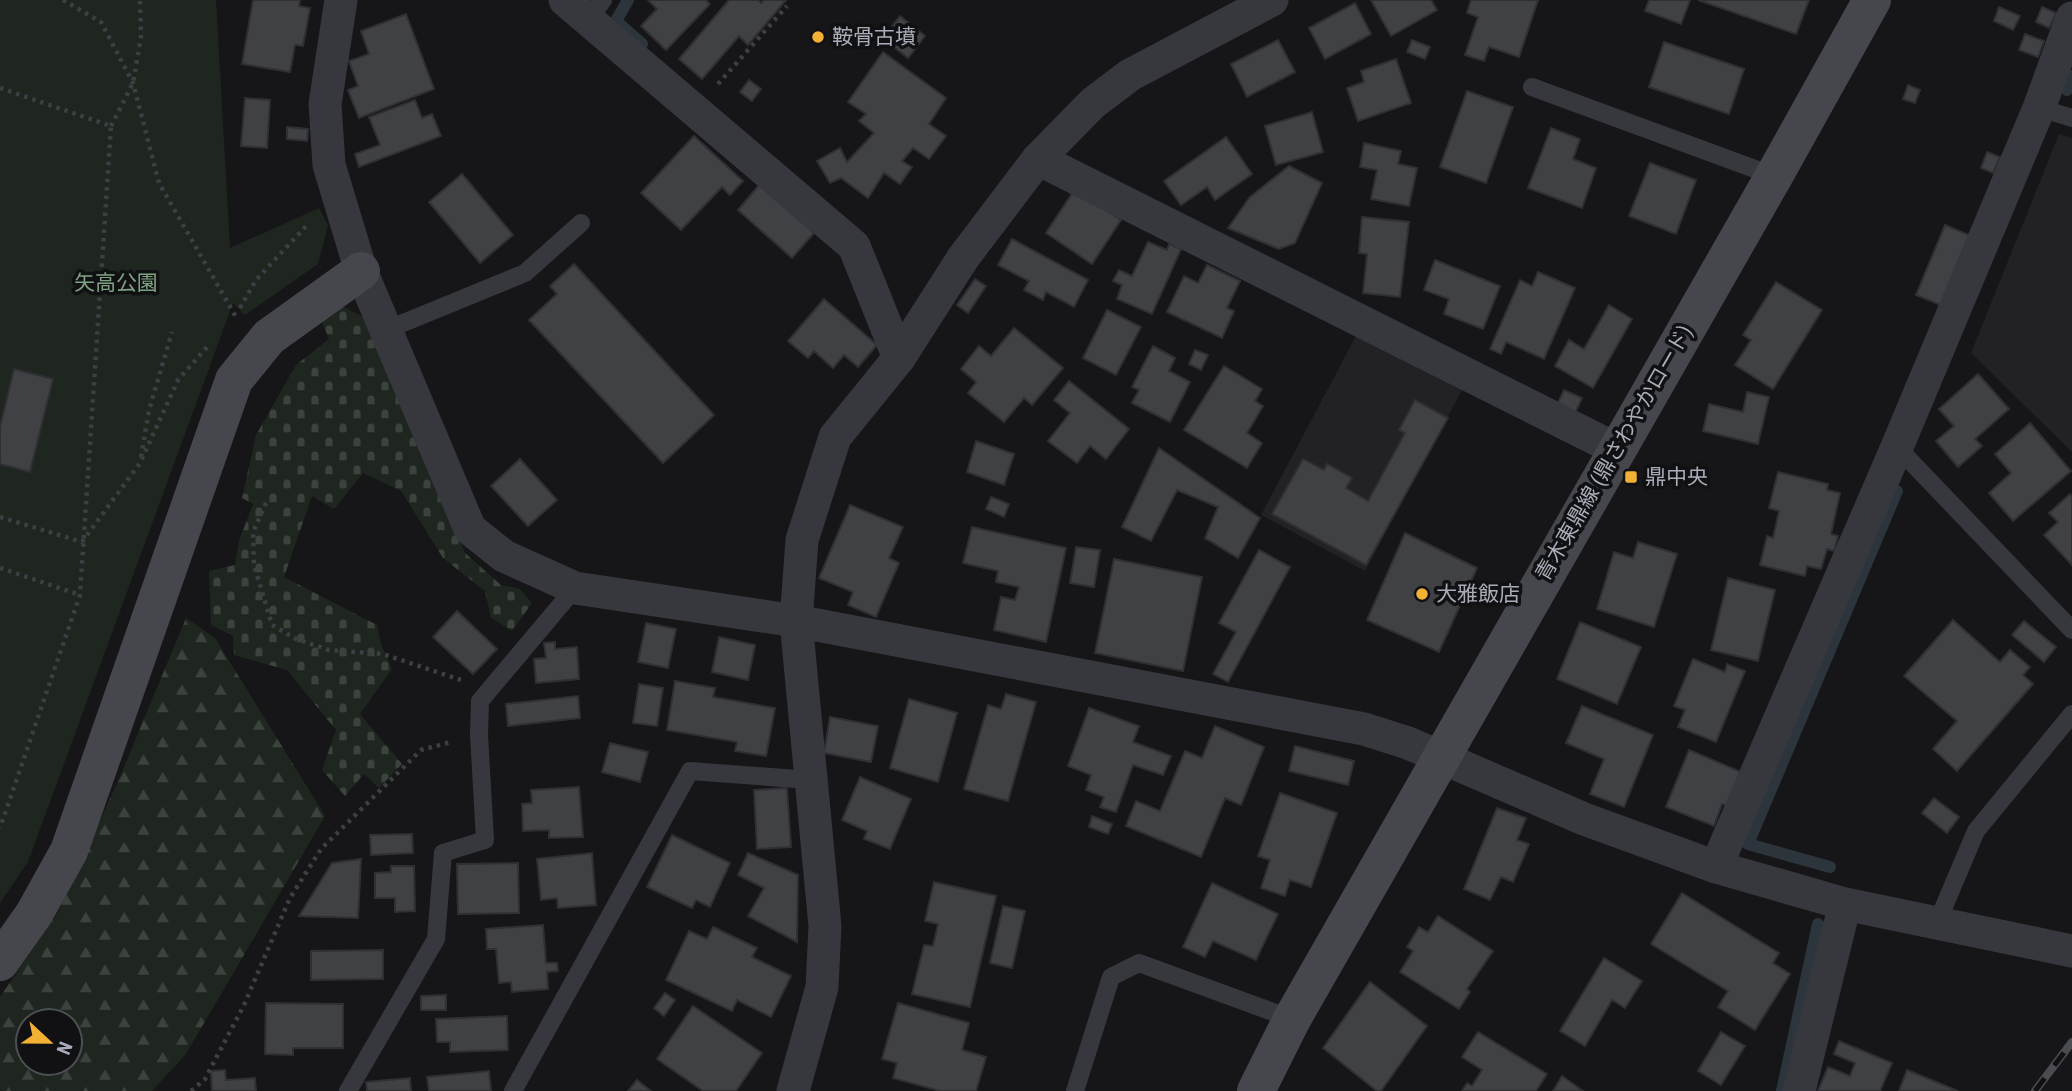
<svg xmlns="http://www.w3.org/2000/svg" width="2072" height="1091" font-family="'Roboto Condensed','Noto Sans JP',sans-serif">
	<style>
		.built { fill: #222225 }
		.forest { fill: url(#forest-firs); fill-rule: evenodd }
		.cemetery { fill: url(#cemetery-stones) }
		.green { fill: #1e261f }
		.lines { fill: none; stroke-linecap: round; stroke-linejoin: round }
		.stream { stroke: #2c353c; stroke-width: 12 }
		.building { fill: #404145; stroke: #303034; stroke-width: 2 }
		.path { stroke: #3d3f44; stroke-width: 4.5; stroke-dasharray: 3.5 5; stroke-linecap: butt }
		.lane { stroke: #37383d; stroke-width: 18 }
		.street { stroke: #37383d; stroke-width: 33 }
		.secondary { stroke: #45474d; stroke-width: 38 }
		.rail-casing { stroke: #4a4c52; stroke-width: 8 }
		.rail { stroke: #111113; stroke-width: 5; stroke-dasharray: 16; stroke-linecap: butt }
		.poi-dot { fill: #f2b134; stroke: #111113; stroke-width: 2.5 }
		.labels { text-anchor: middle; stroke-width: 7; stroke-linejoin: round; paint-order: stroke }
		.poi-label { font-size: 21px; fill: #a8adb8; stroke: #111113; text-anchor: start }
		.park-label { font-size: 21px; fill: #7fa381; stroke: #111113 }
		.street-label { font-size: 21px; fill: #a8adb8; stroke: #111113 }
	</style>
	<defs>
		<pattern id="forest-firs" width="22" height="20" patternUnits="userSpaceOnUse" patternTransform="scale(1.75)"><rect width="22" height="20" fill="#1e261f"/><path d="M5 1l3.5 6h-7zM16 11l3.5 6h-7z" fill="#3c433d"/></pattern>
		<pattern id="cemetery-stones" width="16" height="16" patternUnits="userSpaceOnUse" patternTransform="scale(1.75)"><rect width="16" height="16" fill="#1e261f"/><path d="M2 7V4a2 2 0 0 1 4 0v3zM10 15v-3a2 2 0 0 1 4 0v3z" fill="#3c433d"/></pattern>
	</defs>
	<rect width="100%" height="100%" fill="#161618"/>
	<g class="built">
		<polygon points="2059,134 2072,138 2072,452 1971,353"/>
		<polygon points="1358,332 1463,388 1365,571 1261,515"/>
	</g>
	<path class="forest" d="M186,618L215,638L325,816L186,1054L152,1091H0V997L57,914L119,779ZM28,1021H70V1063H28Z"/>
	<polygon class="cemetery" points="340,305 365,318 465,553 501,585 520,589 532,603 512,631 491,618 485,591 443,558 401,491 363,473 334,509 312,496 284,577 377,625 381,644 392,669 360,714 402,764 379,788 364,774 345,796 322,770 336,730 287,670 234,655 233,636 211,625 209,571 235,565 239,541 253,504 242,498 256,435 296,365 329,339 321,320"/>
	<polygon class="green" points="0,0 216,0 230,248 319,208 328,225 318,264 245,315 233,303 28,862 0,903"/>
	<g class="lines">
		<g class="stream">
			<polyline points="628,0 616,21 642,44"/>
			<polyline points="2067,90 2072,76"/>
			<polyline points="1830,867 1748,844 1897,491"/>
			<polyline points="1782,1091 1818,924"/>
		</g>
	</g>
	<g class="building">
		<polygon points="253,0 300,0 299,6 310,8 303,46 295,45 290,72 242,64"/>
		<polygon points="648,0 706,0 710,4 666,50 641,26 657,9"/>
		<polygon points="729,0 758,0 761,3 764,0 786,0 748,45 739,36 702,79 679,59"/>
		<polygon points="1371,0 1431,0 1437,10 1391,36"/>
		<polygon points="1471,0 1538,0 1519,57 1489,47 1484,61 1465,55 1478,17 1467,13"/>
		<polygon points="1649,0 1690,0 1681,24 1645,11"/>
		<polygon points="1698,0 1809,0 1796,34"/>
		<polygon points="1355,3 1371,34 1325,59 1309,28"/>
		<polygon points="1999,7 2020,16 2013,30 1994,21"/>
		<polygon points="2042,7 2056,13 2049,28 2036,22"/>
		<polygon points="406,14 434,89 359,118 348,90 358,86 349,61 369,54 361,31"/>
		<polygon points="900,16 925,36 908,58 883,38"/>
		<polygon points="2025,34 2044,41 2038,57 2019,50"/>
		<polygon points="1278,40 1295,72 1247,97 1231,64"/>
		<polygon points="1412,40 1430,47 1425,59 1407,52"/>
		<polygon points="1664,42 1744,69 1729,114 1649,87"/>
		<polygon points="883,52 946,98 929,124 946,136 929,159 913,148 902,161 912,167 900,184 884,173 868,198 841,178 830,183 817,161 840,148 847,162 874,133 859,121 866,114 848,102"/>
		<polygon points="1396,59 1411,103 1358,121 1347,88 1364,82 1361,71"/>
		<polygon points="749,80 761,89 752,101 740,92"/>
		<polygon points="1908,85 1920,90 1915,103 1903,99"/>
		<polygon points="1467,91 1513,107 1486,183 1440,167"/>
		<polygon points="245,98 270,100 267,148 241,146"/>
		<polygon points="415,100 422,118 432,114 441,136 359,167 355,154 380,145 369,117"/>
		<polygon points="1312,112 1323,152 1276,165 1265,126"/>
		<polygon points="287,127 308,129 307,141 287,139"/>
		<polygon points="1551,128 1580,139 1573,159 1596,168 1582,208 1528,188"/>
		<polygon points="694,136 743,181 730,195 722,187 681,230 641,193"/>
		<polygon points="1226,137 1252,174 1215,200 1207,187 1181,205 1164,181"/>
		<polygon points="1364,143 1401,151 1398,164 1417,168 1409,206 1371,199 1377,170 1360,167"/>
		<polygon points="1987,152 2000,157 1993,173 1981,168"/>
		<polygon points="1650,163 1696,180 1676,234 1629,216"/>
		<polygon points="1289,166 1322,183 1295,243 1279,249 1228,228 1250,197"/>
		<polygon points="462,174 513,235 480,263 429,202"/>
		<polygon points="760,184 814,233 792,258 738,210"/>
		<polygon points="1075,189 1121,220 1092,264 1046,233"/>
		<polygon points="1362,217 1409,222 1400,297 1363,293 1367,254 1359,253"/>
		<polygon points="1945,225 1969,235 1943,306 1916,295"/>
		<polygon points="1012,239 1088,280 1074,307 1046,292 1043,300 1024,290 1029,281 998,265"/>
		<polygon points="1148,242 1167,250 1169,244 1181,249 1152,314 1117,299 1122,285 1113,281 1119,270 1132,276"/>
		<polygon points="1435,260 1500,286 1483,329 1444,314 1449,299 1424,290"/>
		<polygon points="574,264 714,415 663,463 529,320 557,294 550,286"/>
		<polygon points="1207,265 1240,281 1227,308 1234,311 1222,338 1167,312 1184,276 1198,283"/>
		<polygon points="1538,272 1575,288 1544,359 1506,342 1501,354 1490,349 1520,280 1532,286"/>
		<polygon points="975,279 986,286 968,313 957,305"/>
		<polygon points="1776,282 1822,310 1773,389 1735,365 1751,340 1743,335"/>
		<polygon points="824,299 877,345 858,367 844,355 833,368 814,351 808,358 788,341"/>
		<polygon points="1609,305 1632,319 1593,388 1555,366 1569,340 1584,349"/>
		<polygon points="1107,310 1141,327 1116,375 1083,358"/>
		<polygon points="1014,328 1063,368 1032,405 1024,398 1004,422 968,393 976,382 961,369 979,346 991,356"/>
		<polygon points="1153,346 1175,358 1169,371 1190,382 1170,422 1132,403 1139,390 1132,387"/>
		<polygon points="1195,350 1208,355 1201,370 1189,364"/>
		<polygon points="1224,366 1262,389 1255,401 1263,406 1247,433 1262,443 1247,468 1184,430"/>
		<polygon points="14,369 53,379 30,472 0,464 0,427"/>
		<polygon points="1978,374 2009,409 1975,439 1982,446 1958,467 1936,441 1954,426 1939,409"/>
		<polygon points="1069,381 1129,429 1106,459 1090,446 1077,463 1048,441 1070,413 1054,400"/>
		<polygon points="1564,390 1582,398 1574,415 1556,407"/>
		<polygon points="1747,392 1769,397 1758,444 1703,431 1709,404 1743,412"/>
		<polygon points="1415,400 1448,418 1366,565 1272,514 1303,459 1324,470 1327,464 1352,478 1346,488 1368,501 1405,433 1399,430"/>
		<polygon points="2030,423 2071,471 2013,521 1989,493 2011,473 1995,454"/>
		<polygon points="976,441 1014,454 1004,485 967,472"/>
		<polygon points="1159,448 1260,518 1238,558 1205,538 1218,507 1177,490 1151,541 1122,527"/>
		<polygon points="520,459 557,500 528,526 491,486"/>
		<polygon points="1778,472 1828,484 1827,490 1840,493 1831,534 1838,536 1834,551 1827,549 1821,569 1807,566 1805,576 1760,565 1767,536 1773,538 1779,511 1769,508"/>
		<polygon points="2070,494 2072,497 2072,565 2044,535 2058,522 2049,513"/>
		<polygon points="991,497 1009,504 1004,517 986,509"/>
		<polygon points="850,505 903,527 889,558 899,563 876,617 848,605 853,592 819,578"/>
		<polygon points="972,527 1066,548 1046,642 994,630 1001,597 1015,600 1019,587 996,582 998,571 963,563"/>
		<polygon points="1405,533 1477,568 1439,652 1367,620"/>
		<polygon points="1638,542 1677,554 1654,627 1597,609 1614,552 1633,558"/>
		<polygon points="1076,547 1100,550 1094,587 1070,583"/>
		<polygon points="1259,550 1290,567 1228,682 1213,674 1236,632 1219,623"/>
		<polygon points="1114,559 1202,577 1183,671 1095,653"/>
		<polygon points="1728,578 1775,590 1758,661 1711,650"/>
		<polygon points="457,611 497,649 473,674 433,637"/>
		<polygon points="1953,620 2000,662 2010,650 2030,667 2023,675 2033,684 1957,771 1933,749 1957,721 1904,676"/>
		<polygon points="2024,621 2056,647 2044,662 2012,635"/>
		<polygon points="1580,622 1641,647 1617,704 1557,679"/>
		<polygon points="646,623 676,629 668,668 638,662"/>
		<polygon points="719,637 755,645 748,680 712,672"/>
		<polygon points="555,642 555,649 577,647 579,679 536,683 534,659 546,658 544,643"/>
		<polygon points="1693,659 1725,672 1727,664 1745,671 1716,742 1678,727 1685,710 1674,706"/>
		<polygon points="675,681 715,688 713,697 775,708 766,756 735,751 737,742 667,730"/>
		<polygon points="639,684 663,688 657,726 633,723"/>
		<polygon points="1006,694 1036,702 1008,801 964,789 988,705 1001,709"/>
		<polygon points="578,696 580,718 508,726 506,704"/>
		<polygon points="909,699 957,713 938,782 890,768"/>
		<polygon points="1582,706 1653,735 1624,807 1590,794 1604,759 1566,743"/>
		<polygon points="1089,708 1139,726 1133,742 1171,756 1163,775 1133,765 1116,812 1100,807 1104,797 1086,790 1091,775 1068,766"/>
		<polygon points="830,717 878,726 871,762 824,753"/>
		<polygon points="1215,726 1264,747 1241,805 1225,798 1201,857 1126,826 1136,801 1160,811 1185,751 1202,758"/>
		<polygon points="610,743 648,752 640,782 602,772"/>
		<polygon points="1295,746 1354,761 1348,785 1289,771"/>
		<polygon points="1689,750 1741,772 1728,805 1722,804 1714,826 1666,807"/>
		<polygon points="860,777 911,799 890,849 864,839 867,831 842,820"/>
		<polygon points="579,787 583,837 549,838 549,830 523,831 522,804 532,803 531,790"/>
		<polygon points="787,788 791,847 757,849 754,790"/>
		<polygon points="1280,793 1337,813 1311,887 1290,880 1285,896 1261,888 1270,860 1258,856"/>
		<polygon points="1934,798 1959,817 1947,833 1922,813"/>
		<polygon points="1497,808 1526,818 1517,840 1529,844 1513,882 1501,877 1490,900 1464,889"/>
		<polygon points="1092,816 1112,824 1108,834 1089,827"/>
		<polygon points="412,834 413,853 371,855 370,835"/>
		<polygon points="672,835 730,863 710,907 696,900 692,908 647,887"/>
		<polygon points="592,853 596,905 558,908 557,898 541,900 537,859"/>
		<polygon points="748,853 798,875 797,942 748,916 764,888 738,875"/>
		<polygon points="361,859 358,918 299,916 332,863"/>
		<polygon points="518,863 519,913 458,914 457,864"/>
		<polygon points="391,866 414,866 415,911 395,912 395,898 375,898 375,873 391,872"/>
		<polygon points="934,882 996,896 970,1007 912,994 924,945 933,946 938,924 925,921"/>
		<polygon points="1212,883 1278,914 1256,960 1213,941 1205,957 1183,947"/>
		<polygon points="1682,893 1779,953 1773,963 1790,974 1755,1030 1718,1007 1728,991 1651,944"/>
		<polygon points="1003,906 1025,911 1012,968 990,963"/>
		<polygon points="1438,916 1493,951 1467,989 1470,992 1459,1009 1400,972 1413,951 1407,947 1419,927 1428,932"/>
		<polygon points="543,925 546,963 557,963 558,971 547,972 548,989 512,992 511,982 499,983 496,949 487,949 486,929"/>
		<polygon points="713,927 757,948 752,957 791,976 771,1017 737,1000 732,1011 666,980 689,931 707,939"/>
		<polygon points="383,950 383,979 311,980 311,951"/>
		<polygon points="1604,958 1642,981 1625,1008 1612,1000 1585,1046 1560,1031"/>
		<polygon points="1370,982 1427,1026 1381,1091 1377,1091 1323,1048"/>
		<polygon points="665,993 675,1000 664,1016 654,1008"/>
		<polygon points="446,995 446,1010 421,1010 421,996"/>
		<polygon points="266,1003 343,1004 343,1048 293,1048 293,1055 265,1054"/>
		<polygon points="898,1003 969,1023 962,1050 986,1057 976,1091 940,1091 893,1078 897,1063 882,1059"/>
		<polygon points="693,1006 762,1053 736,1091 703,1091 657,1059"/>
		<polygon points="507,1016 508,1050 450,1052 450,1042 437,1042 436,1019"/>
		<polygon points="1478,1032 1547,1074 1536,1091 1462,1091 1467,1083 1472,1086 1482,1070 1462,1057"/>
		<polygon points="1721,1032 1745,1046 1721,1085 1698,1071"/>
		<polygon points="1839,1041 1892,1063 1880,1091 1818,1091 1828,1067 1850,1076 1855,1063 1834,1054"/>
		<polygon points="225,1070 226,1080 255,1078 256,1091 212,1091 211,1071"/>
		<polygon points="1907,1070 1958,1091 1899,1091"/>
		<polygon points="489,1071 491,1091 429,1091 427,1077"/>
		<polygon points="1562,1076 1583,1091 1553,1091"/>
		<polygon points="410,1078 411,1091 367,1091 366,1082"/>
		<polygon points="637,1080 651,1091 628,1091"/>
	</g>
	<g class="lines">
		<g class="path">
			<polyline points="63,0 101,22 133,83 159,183 236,317"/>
			<polyline points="718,84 787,6"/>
			<polyline points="0,88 111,126 80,595 0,828"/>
			<polyline points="111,126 133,83 141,37 140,0"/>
			<polyline points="240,308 256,280 309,223"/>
			<polyline points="141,457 149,410 172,332"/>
			<polyline points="266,503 253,532 254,565 272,625 296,639 329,650 383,654 461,680"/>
			<polyline points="0,517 82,542"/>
			<polyline points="82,542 140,463 178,380 207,347"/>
			<polyline points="0,568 80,595"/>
			<polyline points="191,1091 205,1079 244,1005 290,898 321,849 421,750 451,742"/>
		</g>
		<g class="lane">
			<polyline points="589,19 603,0"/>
			<polyline points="1532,87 1774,176"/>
			<polyline points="2039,108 2072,118"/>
			<polyline points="386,330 525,273 581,223"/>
			<polyline points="1897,447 2072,630"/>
			<polyline points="1937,923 1976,831 2072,714"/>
			<polyline points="348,1091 436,939 443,853 485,840 479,735 480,701 575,588"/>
			<polyline points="513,1091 690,771 810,780"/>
			<polyline points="1075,1091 1111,977 1139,963 1292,1019"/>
		</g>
		<g class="street">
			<polyline points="341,0 325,104 329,165 361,271 470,529 504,556 575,588 796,621 1364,729 1408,743 1584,819 1716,867 1845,904 2072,951"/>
			<polyline points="565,0 854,246 899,358"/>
			<polyline points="1038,159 1616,449"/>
			<polyline points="1716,867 1897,447 2039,108 2072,18"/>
			<polyline points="793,1091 822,987 825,926 796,621 802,540 835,437 899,358 963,258 1038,159 1093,103 1130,75 1272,0"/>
			<polyline points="1799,1091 1845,904"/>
		</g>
		<g class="secondary">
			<polyline points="0,962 34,914 69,851 234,380 269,337 361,271"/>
			<polyline points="1256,1091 1292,1019 1774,176 1872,0"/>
		</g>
		<g class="rail-casing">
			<polyline id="rail" points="2035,1091 2072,1042"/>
		</g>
		<use href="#rail" class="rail"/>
	</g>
	<g class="poi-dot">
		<circle cx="818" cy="37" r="7"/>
		<rect x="1624" y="470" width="14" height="14" rx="3.5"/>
		<circle cx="1422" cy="594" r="7"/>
	</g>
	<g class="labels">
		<g class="poi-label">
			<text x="832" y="44">鞍骨古墳</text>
			<text x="1645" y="484">鼎中央</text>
			<text x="1436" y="601">大雅飯店</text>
		</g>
		<g class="park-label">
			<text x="116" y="290">矢高公園</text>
		</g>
		<g class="street-label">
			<text transform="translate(1614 453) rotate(-60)" y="7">青木東鼎線 (鼎さわやかロード)</text>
		</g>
	</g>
	<g transform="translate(49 1042) rotate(112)"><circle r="33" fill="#111113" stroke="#4d4f55" stroke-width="2"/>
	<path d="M0-5L12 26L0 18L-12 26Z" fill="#f2b134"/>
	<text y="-10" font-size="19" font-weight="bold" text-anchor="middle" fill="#a8adb8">N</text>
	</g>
</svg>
